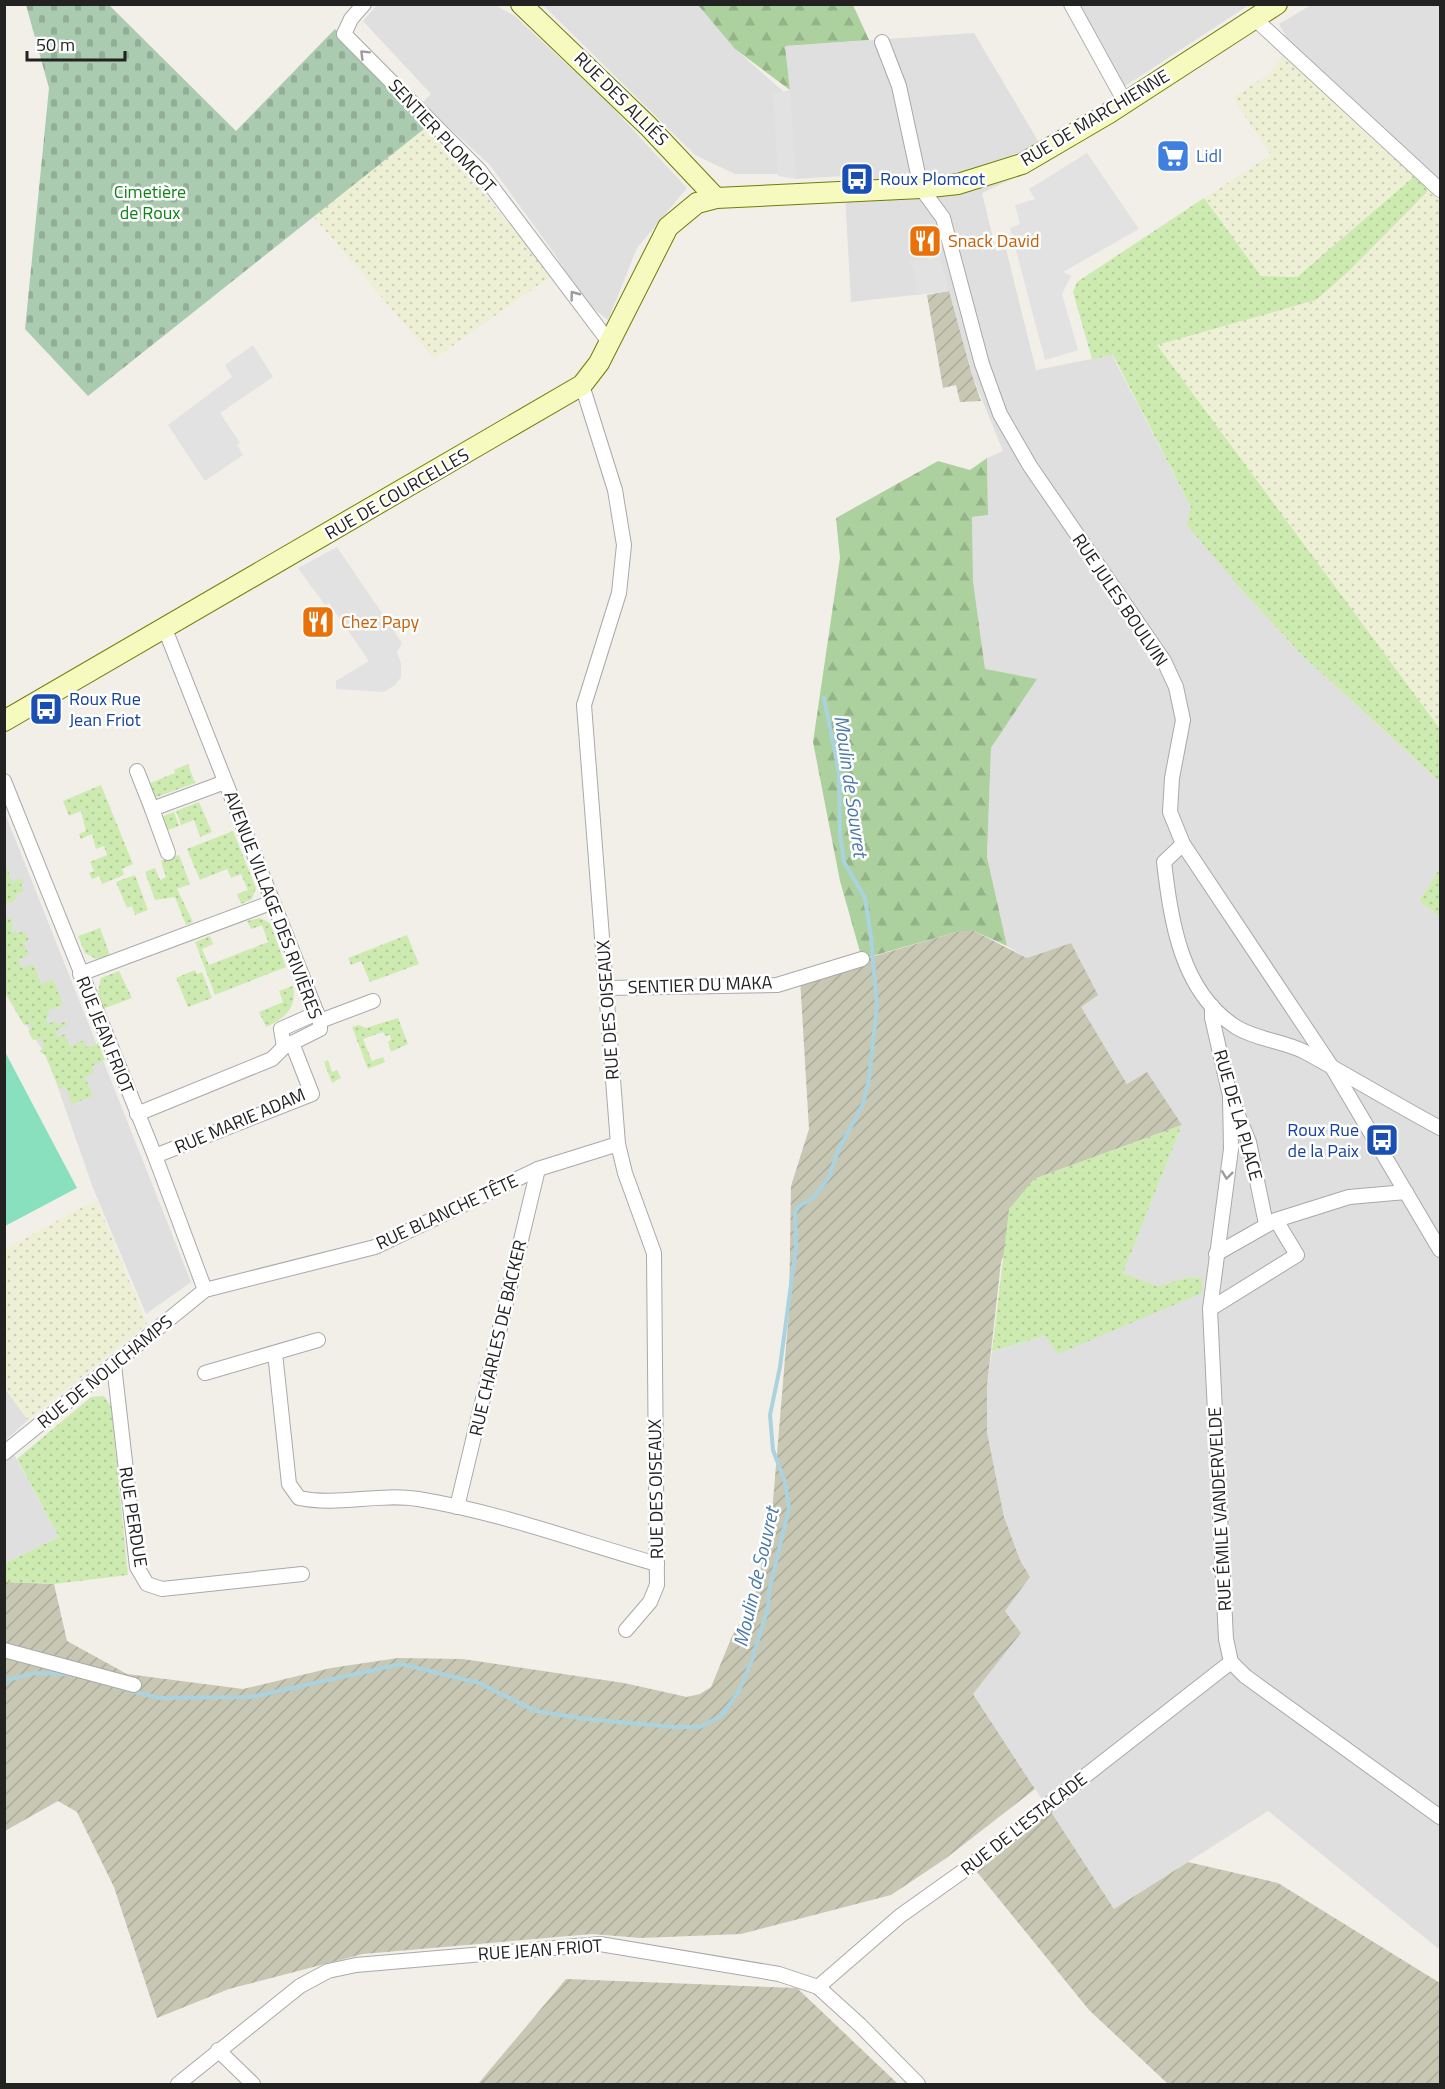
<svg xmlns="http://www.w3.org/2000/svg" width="1445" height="2089" font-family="'Titillium Web',sans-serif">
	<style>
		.residential { fill: #e0dfdf }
		.construction { fill: url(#construction-furrows) }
		.farmland { fill: url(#farmland-dots) }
		.grass { fill: url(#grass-dots) }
		.forest { fill: url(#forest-firs) }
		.cemetery { fill: url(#cemetery-stones) }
		.pitch { fill: #88e0be }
		.parking { fill: #e2e2e2 }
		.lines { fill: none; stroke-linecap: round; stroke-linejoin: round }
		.stream { stroke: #aad3df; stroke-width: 4 }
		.street-casing { stroke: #a9a9a9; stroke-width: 16 }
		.secondary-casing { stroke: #707d05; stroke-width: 22 }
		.street { stroke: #fff; stroke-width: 14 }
		.secondary { stroke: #f7fabf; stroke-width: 20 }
		.oneway { stroke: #9c9c9c }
		.labels { text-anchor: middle; stroke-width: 5; stroke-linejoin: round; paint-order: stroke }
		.street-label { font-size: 18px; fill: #222; stroke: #fff }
		.shop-label { font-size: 18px; fill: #366cbe; stroke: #fff; text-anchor: start }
		.transit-label { font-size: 18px; fill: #164399; stroke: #fff; text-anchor: start }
		.park-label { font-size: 18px; fill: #0c8416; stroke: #fff }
		.food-label { font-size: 18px; fill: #c56008; stroke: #fff; text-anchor: start }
		.water-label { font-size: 20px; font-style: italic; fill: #4a7aab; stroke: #fff }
	</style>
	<defs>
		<pattern id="construction-furrows" width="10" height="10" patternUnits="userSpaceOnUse" patternTransform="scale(1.5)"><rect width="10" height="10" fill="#c7c7b4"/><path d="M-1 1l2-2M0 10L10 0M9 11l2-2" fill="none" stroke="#abab9a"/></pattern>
		<pattern id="farmland-dots" width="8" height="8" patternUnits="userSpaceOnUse" patternTransform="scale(1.5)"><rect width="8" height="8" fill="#eef0d5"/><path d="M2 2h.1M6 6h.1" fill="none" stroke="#ccceb7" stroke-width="1.8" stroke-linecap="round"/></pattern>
		<pattern id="grass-dots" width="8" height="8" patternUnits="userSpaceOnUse" patternTransform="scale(1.5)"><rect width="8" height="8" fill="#cdebb0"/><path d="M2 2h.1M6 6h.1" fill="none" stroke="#b0c997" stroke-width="1.8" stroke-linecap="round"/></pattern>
		<pattern id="forest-firs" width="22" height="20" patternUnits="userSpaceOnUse" patternTransform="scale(1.5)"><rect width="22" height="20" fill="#add19e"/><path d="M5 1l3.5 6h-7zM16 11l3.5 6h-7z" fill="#95b388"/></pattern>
		<pattern id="cemetery-stones" width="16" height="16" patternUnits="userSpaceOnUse" patternTransform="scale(1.5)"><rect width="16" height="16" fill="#aacbaf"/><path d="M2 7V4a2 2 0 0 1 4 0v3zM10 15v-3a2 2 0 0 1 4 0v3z" fill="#92ae96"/></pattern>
	</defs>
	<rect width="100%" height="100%" fill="#f2efe9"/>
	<g class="residential">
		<polygon points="377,5 495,5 515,16 609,104 687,188 637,248 608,320 583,300 554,253 490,165 422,103 431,94 363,21"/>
		<polygon points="543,5 698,5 735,49 785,93 790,91 785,46 974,33 1050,161 982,193 996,251 1006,249 1036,370 1112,355 1191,507 1239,587 1301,654 1440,782 1440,868 1419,901 1440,917 1440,1950 1268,1811 1114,1909 973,1694 1021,1633 1005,1611 1030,1577 1020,1560 1004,1517 987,1432 987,1386 992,1351 1202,1293 1201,1278 1189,1277 1158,1286 1123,1273 1182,1125 1147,1073 1128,1085 1080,1006 1071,943 1027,958 1007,946 987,857 991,748 1037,679 985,670 973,581 972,517 988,515 987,458 1003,451 972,375 949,291 851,302 844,176 796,179 795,174 735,174 695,155"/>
		<polygon points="1070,5 1249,5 1122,88"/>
		<polygon points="1311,5 1440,5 1440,182 1288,40 1279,24"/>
		<polygon points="4,811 191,1282 146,1314 93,1188 48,1059 5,991"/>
		<polygon points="5,1389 28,1420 6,1440 59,1537 5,1563"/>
	</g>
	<g class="construction">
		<polygon points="949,291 972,375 981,401 960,402 956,385 943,388 927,295"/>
		<polygon points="960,931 974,931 1027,958 1071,943 1098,995 1081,1007 1127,1084 1147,1072 1182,1125 1034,1179 1001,1262 987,1386 987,1432 1004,1517 1020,1560 1030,1577 1005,1611 1021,1633 973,1694 1035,1789 945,1859 891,1895 741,1934 641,1938 592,1934 363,1954 229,1989 157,2018 114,1887 77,1812 58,1801 5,1831 5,1582 54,1584 67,1641 127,1674 243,1689 331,1668 398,1658 463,1659 624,1683 687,1697 700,1694 711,1687 733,1634 754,1600 772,1513 789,1311 791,1186 809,1129 800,978"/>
		<polygon points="1051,1812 1114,1909 1188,1862 1278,1883 1440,1983 1440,2084 1168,2084 1089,2010 977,1872"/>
		<polygon points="566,1979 797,1988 898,2084 478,2084"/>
	</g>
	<g class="farmland">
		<polygon points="1283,56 1416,175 1297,277 1261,276 1204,198 1271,155 1233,98 1267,75"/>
		<polygon points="429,125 551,276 434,359 313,216"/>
		<polygon points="1428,191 1440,201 1440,729 1157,345 1316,300 1349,271"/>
		<polygon points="96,1200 147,1324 28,1420 5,1389 5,1249"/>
	</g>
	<g class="grass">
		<polygon points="1416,175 1428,191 1349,271 1316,300 1157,345 1440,729 1440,782 1301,654 1239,587 1187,525 1191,507 1113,355 1092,359 1073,292 1077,282 1204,198 1261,276 1297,277"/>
		<polygon points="188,764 195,783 154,798 148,784 175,773 174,770"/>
		<polygon points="101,785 133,864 122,869 124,875 102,884 99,876 92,879 89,873 94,871 90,862 107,855 104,846 96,849 92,834 81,839 79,834 86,831 81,811 69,816 63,801"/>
		<polygon points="199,802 212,832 200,837 194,820 181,825 176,811"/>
		<polygon points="174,812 179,826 165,831 161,817"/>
		<polygon points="233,831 256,888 252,899 241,904 237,894 248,890 241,874 231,878 227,869 200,880 187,849"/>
		<polygon points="179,855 190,884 177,889 193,922 186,925 175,897 155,900 145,872 155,868 160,880 166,877 161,861"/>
		<polygon points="5,863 12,882 22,878 24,883 21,884 24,891 15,895 16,899 5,905"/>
		<polygon points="1440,868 1440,917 1419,901"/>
		<polygon points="135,875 148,910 135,915 132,906 127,908 116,882"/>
		<polygon points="5,912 7,919 12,917 12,931 25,933 29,940 23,943 29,955 18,960 22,968 34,964 41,984 53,979 63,1005 48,1010 49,1015 46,1017 48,1024 55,1021 57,1025 66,1021 67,1025 55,1032 57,1037 65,1034 70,1046 84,1040 87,1048 98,1043 105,1060 92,1066 94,1073 85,1077 93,1096 72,1104 65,1086 59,1088 45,1055 39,1051 44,1048 41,1038 33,1040 28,1031 32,1029 30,1024 24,1025 5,993"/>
		<polygon points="260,918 270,923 286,967 215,995 195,942 210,936 213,944 202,949 209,965 268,942 262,925 251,929 247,921"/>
		<polygon points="100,928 110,955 96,959 85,953 78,936"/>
		<polygon points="407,935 419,964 370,982 361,961 351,965 348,958"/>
		<polygon points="195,970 197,974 202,972 212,998 188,1007 176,978"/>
		<polygon points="119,971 132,998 103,1009 98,992 101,978"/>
		<path d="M293,986C297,1009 285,1018 266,1027L259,1012L283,1002L279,991Z"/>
		<polygon points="398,1018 408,1044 391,1052 388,1042 391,1040 390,1035 385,1036 383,1032 363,1039 372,1061 383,1057 385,1062 368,1069 352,1027 359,1025 366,1028"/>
		<polygon points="328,1060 332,1072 337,1070 341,1078 332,1083 324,1062"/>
		<polygon points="1182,1125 1123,1273 1158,1286 1189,1277 1202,1278 1202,1293 1058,1354 1045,1336 992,1351 1009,1209 1034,1179"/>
		<polygon points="104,1396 111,1406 128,1575 54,1584 5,1582 5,1563 59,1537 17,1459 91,1397"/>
	</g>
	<g class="forest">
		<polygon points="698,5 853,5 869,40 785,46 790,90 735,49"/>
		<polygon points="987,458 988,515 972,517 973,581 985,669 1037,679 991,748 987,857 1007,946 974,931 960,931 862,959 840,881 813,742 840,558 836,518 938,461 970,470"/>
	</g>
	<polygon class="cemetery" points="26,5 109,5 236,131 335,29 429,125 88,396 25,329 49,88"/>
	<polygon class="pitch" points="4,1050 77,1188 5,1226 4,1226"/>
	<g class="parking">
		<polygon points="790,90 796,179 778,176 773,94"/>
		<polygon points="1087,153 1139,229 1063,272 1071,276 1062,294 1078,350 1045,360 1010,228 1020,224 1015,205 1035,199 1029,189"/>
		<polygon points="935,233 949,291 917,295 915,274 909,261 927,259 926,247 930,242 927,236"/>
		<polygon points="253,345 273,377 220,413 240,443 237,445 243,455 205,481 168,425 232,377 225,365"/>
		<polygon points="337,547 402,643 397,652 401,663 401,677 395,685 384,692 336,689 336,681 369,661 329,603 325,605 298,568"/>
	</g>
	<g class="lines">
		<g class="stream">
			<polyline points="4,1681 34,1673 69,1674"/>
			<polyline points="116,1687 159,1698 251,1697 401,1664 479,1683 536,1711 586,1719 674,1727 700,1727 721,1716 738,1693 752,1660 768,1607 769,1591 789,1508 785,1482 773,1450 770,1415 780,1367 796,1247 795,1212 799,1206 813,1198 829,1177 838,1151 863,1104 869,1079 877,1006 871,937 865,898 844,862 840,834 839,772 824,698"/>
		</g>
		<g class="street-casing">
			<g id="street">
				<polyline points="364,4 351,19 344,34 480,171 609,342"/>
				<polyline points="1071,4 1125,102"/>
				<polyline points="1255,19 1440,190"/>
				<polyline points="882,42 899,86 921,188 943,218 982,364 1000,414 1030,466 1164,661 1176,687 1183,720 1172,778 1170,812 1183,844 1333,1069 1440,1250"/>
				<polyline points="582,385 615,490 624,545 619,593 584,705 618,1144 625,1173 654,1253 657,1585 650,1602 626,1630"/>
				<polyline points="137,771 152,809 225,782"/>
				<polyline points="4,781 155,1156 205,1290"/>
				<polyline points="152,809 168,853"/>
				<path d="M1183,844L1164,862C1171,921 1181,992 1236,1027C1257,1040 1284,1041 1305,1052C1351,1077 1395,1104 1440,1128"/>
				<polyline points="80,974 273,902"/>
				<polyline points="606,988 777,985 862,959"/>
				<polyline points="1212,1006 1212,1018 1230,1096 1249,1142 1266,1224"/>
				<polyline points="320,1021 373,1001"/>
				<polyline points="284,1047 281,1029 317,1013"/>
				<polyline points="1230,1096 1231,1149 1210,1309 1226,1639 1231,1662 1245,1676 1440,1817"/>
				<polyline points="137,1114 272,1059 284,1047 320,1029 320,1021 165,629"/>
				<polyline points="155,1156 312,1094 292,1043"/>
				<polyline points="1216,1254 1276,1220 1349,1197 1406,1192"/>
				<polyline points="1210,1309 1297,1255 1276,1220"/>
				<path d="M275,1353L289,1484L299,1498C338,1506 378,1493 418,1499C499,1512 579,1542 657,1564"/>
				<polyline points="114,1365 137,1567 147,1584 162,1589 302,1574"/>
				<polyline points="205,1373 318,1340"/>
				<polyline points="4,1453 205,1290 375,1247 538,1169 618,1144"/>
				<polyline points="457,1507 538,1169"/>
				<polyline points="4,1650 134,1685"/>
				<polyline points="818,1987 900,1916 966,1869 1231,1662"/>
				<polyline points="218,2050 253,2084"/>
				<polyline points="178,2084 300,1986 328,1971 356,1965 600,1944 779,1974 818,1987 860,2025 918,2084"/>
			</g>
		</g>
		<g class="secondary-casing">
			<g id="secondary">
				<polyline points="521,4 648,126 716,198"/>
				<polyline points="4,721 582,385 599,363 668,227 697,203 716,198 921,188 958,184 1022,164 1109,113 1277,4"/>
			</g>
		</g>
		<use href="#street" class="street"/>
		<use href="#secondary" class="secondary"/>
	</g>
	<defs><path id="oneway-chevron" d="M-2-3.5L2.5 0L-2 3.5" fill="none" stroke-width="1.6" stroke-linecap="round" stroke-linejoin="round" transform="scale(1.5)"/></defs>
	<g class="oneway">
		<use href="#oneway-chevron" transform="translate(364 54) rotate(-135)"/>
		<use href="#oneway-chevron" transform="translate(574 295) rotate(-127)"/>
		<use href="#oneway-chevron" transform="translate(1227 1175) rotate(97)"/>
	</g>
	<defs>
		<g id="supermarket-square" transform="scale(1.725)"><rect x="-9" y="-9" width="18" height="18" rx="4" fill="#3f7fe0" stroke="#fff"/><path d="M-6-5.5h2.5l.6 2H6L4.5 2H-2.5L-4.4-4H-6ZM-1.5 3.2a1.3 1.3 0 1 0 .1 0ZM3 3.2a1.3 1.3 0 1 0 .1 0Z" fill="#fff"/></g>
		<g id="bus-square" transform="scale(1.725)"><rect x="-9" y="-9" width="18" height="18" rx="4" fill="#1a4fb4" stroke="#fff"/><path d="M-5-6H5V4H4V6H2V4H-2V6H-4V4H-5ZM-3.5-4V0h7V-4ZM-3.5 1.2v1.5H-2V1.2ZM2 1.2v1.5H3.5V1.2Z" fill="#fff"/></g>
		<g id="restaurant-square" transform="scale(1.725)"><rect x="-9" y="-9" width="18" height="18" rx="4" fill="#e8710a" stroke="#fff"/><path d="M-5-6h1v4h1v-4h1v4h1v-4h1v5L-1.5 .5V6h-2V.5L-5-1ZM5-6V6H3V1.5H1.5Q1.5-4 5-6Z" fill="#fff"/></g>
	</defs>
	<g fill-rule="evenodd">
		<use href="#supermarket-square" x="1173" y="156"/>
		<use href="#bus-square" x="857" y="179"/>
		<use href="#restaurant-square" x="925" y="241"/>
		<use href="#restaurant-square" x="318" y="622"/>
		<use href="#bus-square" x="46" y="709"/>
		<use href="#bus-square" x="1382" y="1140"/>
	</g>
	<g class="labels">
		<g class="street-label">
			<text transform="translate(621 99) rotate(45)" y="6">RUE DES ALLIÉS</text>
			<text transform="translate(1095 118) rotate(-31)" y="6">RUE DE MARCHIENNE</text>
			<text transform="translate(442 136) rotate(47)" y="6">SENTIER PLOMCOT</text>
			<text transform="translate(397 494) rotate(-30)" y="6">RUE DE COURCELLES</text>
			<text transform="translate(1120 600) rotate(56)" y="6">RUE JULES BOULVIN</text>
			<text transform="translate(273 905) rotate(69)" y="6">AVENUE VILLAGE DES RIVIÈRES</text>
			<text transform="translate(700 985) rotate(-2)" y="6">SENTIER DU MAKA</text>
			<text transform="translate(608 1010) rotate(-94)" y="6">RUE DES OISEAUX</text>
			<text transform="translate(105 1035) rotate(68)" y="6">RUE JEAN FRIOT</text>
			<text transform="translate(1238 1115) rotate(74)" y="6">RUE DE LA PLACE</text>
			<text transform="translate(240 1121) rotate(-23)" y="6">RUE MARIE ADAM</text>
			<text transform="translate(447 1212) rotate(-25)" y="6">RUE BLANCHE TÊTE</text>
			<text transform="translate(498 1338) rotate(-77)" y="6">RUE CHARLES DE BACKER</text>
			<text transform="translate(105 1372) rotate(-39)" y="6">RUE DE NOLICHAMPS</text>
			<text transform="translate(656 1489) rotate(-91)" y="6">RUE DES OISEAUX</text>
			<text transform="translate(1220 1509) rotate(-93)" y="6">RUE ÉMILE VANDERVELDE</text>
			<text transform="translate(133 1517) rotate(81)" y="6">RUE PERDUE</text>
			<text transform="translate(1024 1824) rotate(-38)" y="6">RUE DE L'ESTACADE</text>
			<text transform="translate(540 1950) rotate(-4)" y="6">RUE JEAN FRIOT</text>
		</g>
		<g class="shop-label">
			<text x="1196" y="162">Lidl</text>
		</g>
		<g class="transit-label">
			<text x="880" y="185">Roux Plomcot</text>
			<text x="69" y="705">Roux Rue<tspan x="69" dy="21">Jean Friot</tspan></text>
			<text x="1359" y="1136" text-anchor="end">Roux Rue<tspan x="1359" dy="21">de la Paix</tspan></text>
		</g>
		<g class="park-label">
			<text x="150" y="198">Cimetière<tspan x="150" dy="21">de Roux</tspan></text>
		</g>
		<g class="food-label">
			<text x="948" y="247">Snack David</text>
			<text x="341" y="628">Chez Papy</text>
		</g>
		<g class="water-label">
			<text transform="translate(851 786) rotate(82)" y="7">Moulin de Souvret</text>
			<text transform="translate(756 1577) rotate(-77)" y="7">Moulin de Souvret</text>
		</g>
	</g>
	<rect width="1445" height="2089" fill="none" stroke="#222222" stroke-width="12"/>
	<path d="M27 51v9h98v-9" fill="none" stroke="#222222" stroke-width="3"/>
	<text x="36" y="51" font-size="18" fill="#222222" stroke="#ffffff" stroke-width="4.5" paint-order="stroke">50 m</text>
</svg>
